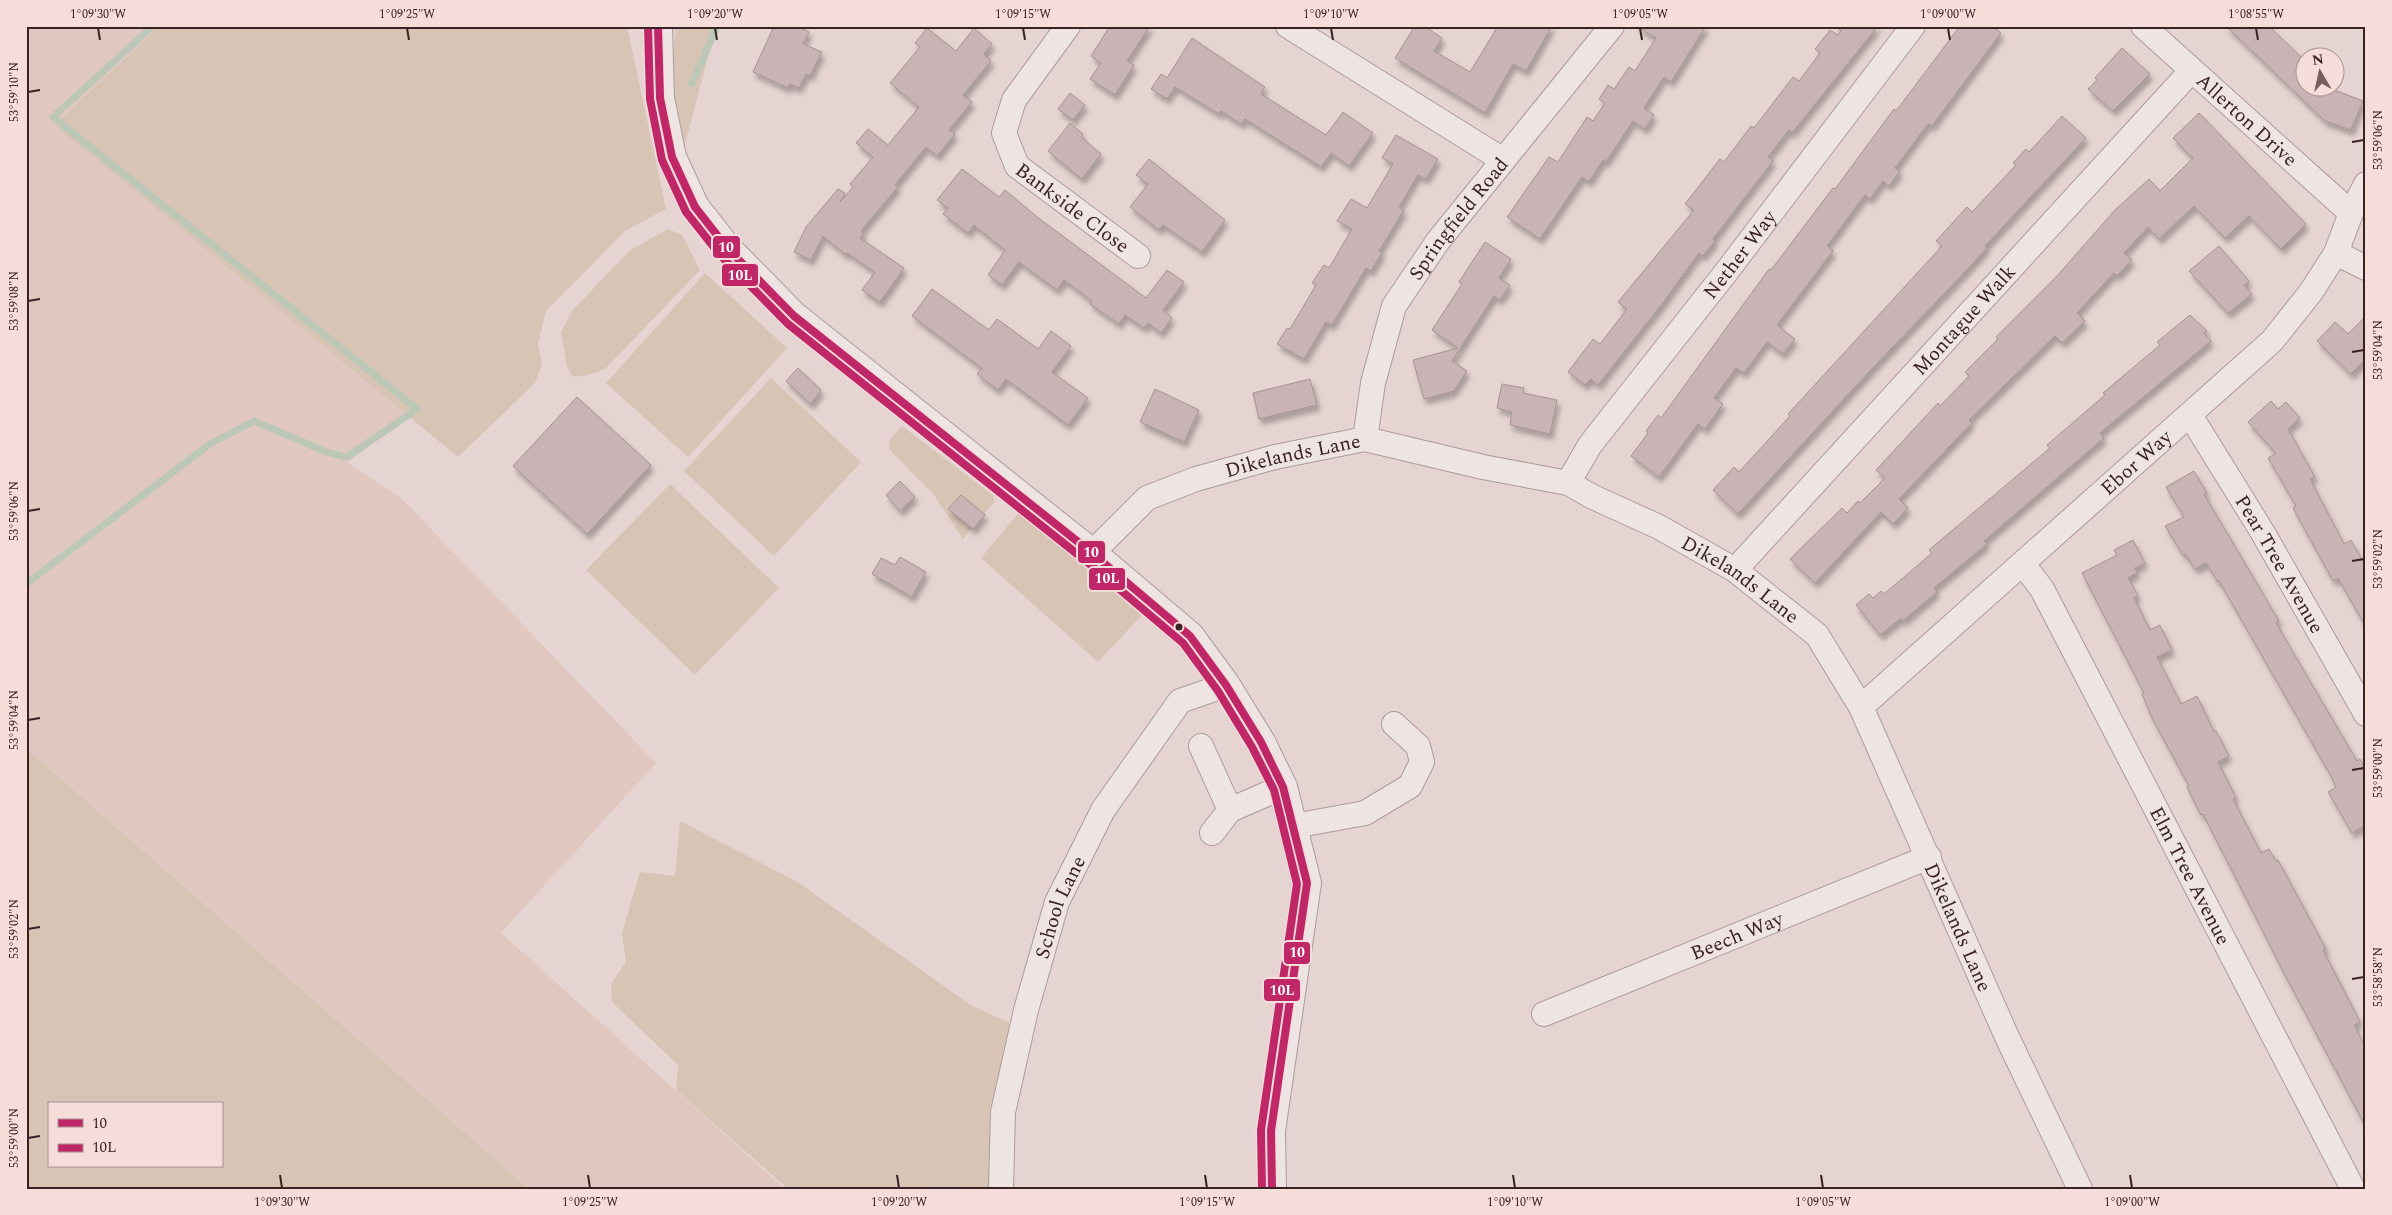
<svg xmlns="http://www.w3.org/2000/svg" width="2392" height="1215" font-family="Spectral,serif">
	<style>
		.farmland { fill: #e0c8c1 }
		.green { fill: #d7c4b5; fill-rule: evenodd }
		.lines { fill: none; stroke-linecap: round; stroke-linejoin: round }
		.stream { stroke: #bcc7b8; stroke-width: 7 }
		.building { fill: #c9b4b5; stroke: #a69193; filter: url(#shadow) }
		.minor-casing { stroke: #ab9b9a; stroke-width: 26 }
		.tertiary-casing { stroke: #ab9b9a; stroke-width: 30 }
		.minor { stroke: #eee4e3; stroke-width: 24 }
		.tertiary { stroke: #eee4e3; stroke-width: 28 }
		.bus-1-casing { stroke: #f5ddd9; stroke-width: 11 }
		.bus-2-casing { stroke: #f5ddd9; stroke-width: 11 }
		.bus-1 { stroke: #c02769; stroke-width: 8 }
		.bus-2 { stroke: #c02769; stroke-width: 8 }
		.ticks { fill: none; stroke: #3a2224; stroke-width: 2 }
		.bus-dot { fill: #3a2224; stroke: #f5ddd9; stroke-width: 2 }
		.labels { text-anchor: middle; stroke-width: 5; stroke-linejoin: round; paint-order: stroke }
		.street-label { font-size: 20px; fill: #3a2224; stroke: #f5ddd9 }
		.line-badge { stroke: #f5ddd9; stroke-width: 2 }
		.badge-label { font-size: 14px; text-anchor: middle; font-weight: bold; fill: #fff }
		.neatline { fill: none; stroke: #3a2224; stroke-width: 2 }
		.ticks-label { font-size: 12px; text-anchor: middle; fill: #3a2224 }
	</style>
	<defs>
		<filter id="shadow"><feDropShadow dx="3" dy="5.5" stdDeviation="2.5" flood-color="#0004"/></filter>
	</defs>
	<rect width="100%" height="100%" fill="#e5d4d2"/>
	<polygon class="farmland" points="26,26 160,26 54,125 407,415 348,463 402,499 656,763 501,933 785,1189 529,1189 26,748"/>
	<g class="green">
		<polygon points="160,26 627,26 666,209 625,231 546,311 538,344 542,364 535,383 458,457 54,125"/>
		<polygon points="676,26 716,26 685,144 670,77"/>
		<path d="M668,229L682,235L700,270L606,368C594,374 585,377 572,376L567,367L561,332L573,310L629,251Z"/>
		<polygon points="705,273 787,348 688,457 606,383"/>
		<polygon points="771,378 861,462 774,556 684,471"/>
		<polygon points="902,426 994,496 994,502 963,539 934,495 889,449 890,439"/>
		<polygon points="670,484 779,588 695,675 586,570"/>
		<polygon points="1019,512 1142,615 1098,662 981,558"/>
		<path d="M26,748L529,1189H26ZM49,1104H221V1166H49Z"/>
		<path d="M680,821L796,881L972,1006L1010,1023L996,1091L988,1189C966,1189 943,1184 921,1189H788L676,1090L678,1065L612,1002L611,984L626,962L622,933L640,872L675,876Z"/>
	</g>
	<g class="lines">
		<g class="stream">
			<polyline points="692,84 717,26"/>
			<polyline points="26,584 210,444 254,421 329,453 347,457 417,409 53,117 153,26"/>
		</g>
	</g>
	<g class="building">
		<polygon points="774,26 797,26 809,32 803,44 822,52 810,76 806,74 799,88 790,84 788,88 753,72"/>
		<polygon points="1110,26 1150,26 1127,61 1134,65 1115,95 1090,79 1101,63 1091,56"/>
		<polygon points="1415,26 1424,26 1442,38 1434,51 1470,72 1498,26 1552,26 1526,71 1513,64 1485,113 1395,58"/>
		<polygon points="1636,26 1706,26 1671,82 1664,77 1644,108 1654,115 1645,129 1633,121 1606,162 1603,160 1589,182 1582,177 1540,239 1507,217 1549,157 1558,162 1587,117 1593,121 1605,103 1599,99 1608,85 1614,89 1629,67 1635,71 1656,38"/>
		<polygon points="1835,26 1878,26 1792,133 1789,130 1768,157 1773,161 1713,239 1715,241 1703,256 1699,253 1662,304 1598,385 1591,379 1585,385 1568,372 1593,339 1600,344 1627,309 1618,302 1694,210 1685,204 1720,159 1724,162 1751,126 1754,128 1793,77 1799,81 1820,53 1815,49 1830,30 1838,35 1841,31"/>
		<polygon points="1960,26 1992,26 2001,33 1932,126 1928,124 1895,168 1900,171 1889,186 1883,181 1870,199 1865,195 1827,246 1833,251 1777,325 1795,339 1783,354 1767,342 1744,373 1736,368 1714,398 1723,404 1705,429 1698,424 1659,477 1631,456 1648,433 1646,431 1658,415 1661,418 1769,269 1771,270 1833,188 1835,189 1894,109 1896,111"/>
		<polygon points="2226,26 2269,26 2304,60 2304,88 2329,88 2363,101 2351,130 2325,121"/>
		<polygon points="927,28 956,51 974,28 992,44 984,54 991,61 963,95 972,102 949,130 955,134 937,156 926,147 895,185 898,187 861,231 864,233 860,238 904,268 880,302 862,290 875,272 847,253 846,255 823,236 811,260 794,252 806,227 838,189 845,193 840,202 853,187 850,184 873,157 856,143 868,129 888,145 919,107 890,83 920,47 915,43"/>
		<polygon points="1192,38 1265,87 1261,94 1326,135 1343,112 1373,133 1349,166 1331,153 1321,167 1245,119 1241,124 1221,111 1219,114 1175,87 1167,99 1151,89 1161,74 1167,78"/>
		<polygon points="2122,48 2150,74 2113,111 2088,89 2097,80 2095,78"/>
		<polygon points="1070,93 1085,105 1073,120 1058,109"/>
		<polygon points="2199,113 2306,224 2281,249 2249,216 2225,238 2194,206 2159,239 2148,227 2124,253 2132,260 2117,276 2114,273 2077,313 2085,321 2062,343 2055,336 1969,420 1972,423 1899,499 1908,508 1893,524 1881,512 1815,583 1790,559 1842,508 1847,513 1858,501 1860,503 1885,478 1876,470 1938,403 1940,406 1969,376 1965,372 1998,339 1996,337 2057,276 2115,210 2149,179 2160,191 2193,158 2173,138"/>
		<polygon points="2062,116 2086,138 1985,246 1987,248 1962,275 1866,375 1738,514 1713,490 1734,467 1739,472 1790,416 1788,414 1942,246 1936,241 1967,207 1972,212 2016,165 2013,163 2026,149 2029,152"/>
		<polygon points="1070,123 1083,134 1081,137 1101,154 1082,179 1048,151"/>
		<polygon points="1396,135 1438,159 1426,179 1418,175 1399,207 1404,210 1379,251 1382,253 1371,271 1366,268 1332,325 1326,322 1304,359 1277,344 1287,328 1290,329 1316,285 1312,283 1324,265 1329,268 1352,229 1337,221 1351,199 1367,208 1393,164 1382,158"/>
		<polygon points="1149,159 1225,220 1202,252 1163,225 1159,230 1130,207 1148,184 1136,175"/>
		<polygon points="962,169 999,197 1005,190 1037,217 1146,298 1167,270 1184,282 1163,310 1172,318 1161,333 1148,323 1144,328 1125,315 1119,324 1090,304 1092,301 1064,280 1057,290 1019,262 1002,285 988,275 1005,250 974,225 968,233 943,214 948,208 937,200"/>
		<polygon points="1485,242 1511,259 1499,278 1510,285 1500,300 1494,296 1452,361 1467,371 1454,391 1424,399 1413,360 1458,348 1432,330 1462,284 1459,282"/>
		<polygon points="2219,246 2249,281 2244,285 2252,294 2228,313 2189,271"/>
		<polygon points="932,289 989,330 997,319 1038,349 1051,331 1071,346 1052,372 1088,398 1068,425 1006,379 998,390 977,374 982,368 912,316"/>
		<polygon points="2190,315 2207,331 2204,333 2211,341 2100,433 2104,438 1984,541 1987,544 1934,588 1937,592 1903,621 1901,618 1880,635 1856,605 1869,594 1873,598 1881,591 1884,594 1932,553 1929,550 2050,448 2047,445 2105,395 2103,393 2160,345 2157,342"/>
		<polygon points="2366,316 2366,359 2351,374 2317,341 2335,322 2348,334"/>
		<polygon points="798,368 821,390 811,404 786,381"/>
		<polygon points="1310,379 1317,405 1259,419 1253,393"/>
		<polygon points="1502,384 1524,388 1523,393 1557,400 1550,434 1510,425 1512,412 1497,408"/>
		<polygon points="1155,389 1199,410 1184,442 1140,422"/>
		<polygon points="577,397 651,465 587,534 513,466"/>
		<polygon points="2271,401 2278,409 2286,402 2300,418 2288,429 2315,477 2310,479 2344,544 2351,540 2366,567 2366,627 2338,578 2333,581 2293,508 2296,506 2268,458 2276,453 2248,422"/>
		<polygon points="2194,471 2207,493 2204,494 2279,621 2276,623 2314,688 2357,761 2360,759 2366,770 2366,825 2352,833 2328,792 2336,787 2331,776 2219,581 2218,582 2206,563 2195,569 2185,554 2183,555 2165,526 2184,517 2166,487"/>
		<polygon points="900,481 915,497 900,511 886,495"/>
		<polygon points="961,495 985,515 973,529 948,509"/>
		<polygon points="2133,540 2145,563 2135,568 2137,573 2128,578 2138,596 2134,598 2150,630 2160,625 2172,650 2157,657 2181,704 2197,696 2214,732 2216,731 2229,756 2218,762 2236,798 2233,799 2261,853 2269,849 2276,861 2278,860 2326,949 2323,950 2360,1022 2354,1025 2366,1048 2366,1127 2286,977 2203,814 2201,815 2187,787 2189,786 2152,718 2142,694 2144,693 2082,573 2117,555 2114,550"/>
		<polygon points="900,557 926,572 912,597 872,574 881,558 895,565"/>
	</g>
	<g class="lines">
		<g class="minor-casing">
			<g id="minor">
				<path id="s1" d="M1068,26L1014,100L1004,133L1017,166L1138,256"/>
				<polyline points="1288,26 1503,160"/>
				<path id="s2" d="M2143,26L2351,213"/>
				<polyline points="2336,253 2366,268"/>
				<path id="s3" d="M2190,415L2263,533L2366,714"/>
				<path id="s4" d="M1365,439L1373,383L1394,306L1438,241L1612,26"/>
				<path id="s5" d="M1568,483L1590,445L1727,271L1913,26"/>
				<path id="s6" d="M1092,553L1147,498L1196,479L1275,457L1365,439L1483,467L1568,483L1593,497L1659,527L1735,570L1817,635L1861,707L2007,1037L2080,1189"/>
				<path id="s7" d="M2023,564L2042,589L2353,1189"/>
				<path id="s8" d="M1735,570L2192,70"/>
				<path id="s9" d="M1861,707L2272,341L2311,292L2336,253L2351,213L2366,184"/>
				<polyline points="1201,746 1230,810 1283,787"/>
				<polyline points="1294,826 1365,813 1410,786 1422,762 1418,746 1394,724"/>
				<polyline points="1212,833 1230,810"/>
				<path id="s10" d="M1544,1014L1929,857"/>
				<path id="s11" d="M1001,1189L1003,1112L1026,1010L1057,902L1103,810L1180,701L1226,685"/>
			</g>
		</g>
		<g class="tertiary-casing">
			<polyline id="tertiary" points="658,26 660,98 672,157 695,207 728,249 794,316 1092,553 1190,636 1226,685 1261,742 1283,787 1307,883 1271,1131 1272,1189"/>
		</g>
		<use href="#minor" class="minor"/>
		<use href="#tertiary" class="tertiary"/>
		<g class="bus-1-casing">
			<polyline id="bus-1" points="658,26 660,98 672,157 695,207 728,249 794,316 1092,553 1190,636 1226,685 1261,742 1283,787 1307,883 1271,1131 1272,1189"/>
		</g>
		<g class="bus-2-casing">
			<polyline id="bus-2" points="648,26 650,99 662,160 686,212 720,255 788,324 1086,561 1183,643 1218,691 1252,747 1274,790 1297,884 1261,1130 1262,1189"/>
		</g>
		<use href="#bus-1" class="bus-1"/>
		<use href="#bus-2" class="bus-2"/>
	</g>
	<path class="ticks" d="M98,28L100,40M407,28L409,40M715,28L717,40M1023,28L1025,40M1331,28L1333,40M1640,28L1642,40M1948,28L1950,40M2256,28L2258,40M28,92L40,90M2352,142L2364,140M28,301L40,299M2352,352L2364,350M28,511L40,509M2352,561L2364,559M28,720L40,718M2352,770L2364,768M28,929L40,927M2352,979L2364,977M28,1138L40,1136M280,1175L282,1188M588,1175L590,1188M897,1175L899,1188M1205,1175L1207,1188M1513,1175L1515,1188M1821,1175L1823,1188M2130,1175L2132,1188"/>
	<circle class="bus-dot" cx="1179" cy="627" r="4.5"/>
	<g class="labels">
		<g class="street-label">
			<text dy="7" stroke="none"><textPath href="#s2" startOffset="140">Allerton Drive</textPath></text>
			<text dy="7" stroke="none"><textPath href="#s1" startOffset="231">Bankside Close</textPath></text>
			<text dy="7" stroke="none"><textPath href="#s4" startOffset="245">Springfield Road</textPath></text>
			<text dy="7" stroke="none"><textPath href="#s5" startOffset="286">Nether Way</textPath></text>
			<text dy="7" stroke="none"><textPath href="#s8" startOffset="339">Montague Walk</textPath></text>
			<text dy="7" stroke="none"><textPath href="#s6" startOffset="230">Dikelands Lane</textPath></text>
			<text dy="7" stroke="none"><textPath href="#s9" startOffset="368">Ebor Way</textPath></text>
			<text dy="7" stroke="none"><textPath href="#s3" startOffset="174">Pear Tree Avenue</textPath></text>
			<text dy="7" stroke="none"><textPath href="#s6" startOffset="710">Dikelands Lane</textPath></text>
			<text dy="7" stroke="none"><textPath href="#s7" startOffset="354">Elm Tree Avenue</textPath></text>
			<text dy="7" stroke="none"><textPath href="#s11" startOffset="290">School Lane</textPath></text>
			<text dy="7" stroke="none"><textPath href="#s6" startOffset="1130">Dikelands Lane</textPath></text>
			<text dy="7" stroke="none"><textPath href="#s10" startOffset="208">Beech Way</textPath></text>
		</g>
	</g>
	<g class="line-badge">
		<rect x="712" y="235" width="29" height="24" rx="5" fill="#c02769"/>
		<rect x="721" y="263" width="38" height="24" rx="5" fill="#c02769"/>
		<rect x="1077" y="540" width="29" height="24" rx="5" fill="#c02769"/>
		<rect x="1088" y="567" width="38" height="24" rx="5" fill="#c02769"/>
		<rect x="1283" y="941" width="28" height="24" rx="5" fill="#c02769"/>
		<rect x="1263" y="978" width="38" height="24" rx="5" fill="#c02769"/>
	</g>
	<g class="badge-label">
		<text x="726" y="252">10</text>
		<text x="740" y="280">10L</text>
		<text x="1091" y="557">10</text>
		<text x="1107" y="583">10L</text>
		<text x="1297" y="957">10</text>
		<text x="1282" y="995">10L</text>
	</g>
	<rect width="2392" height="1215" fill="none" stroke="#f5ddd9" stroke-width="55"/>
	<rect x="48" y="1102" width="175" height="65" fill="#f5ddd9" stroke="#aa9291"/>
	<rect x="58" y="1119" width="25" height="8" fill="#c02769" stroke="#aa9291"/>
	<text x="92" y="1128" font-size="15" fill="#3a2224">10</text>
	<rect x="58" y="1144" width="25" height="8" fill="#c02769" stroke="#aa9291"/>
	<text x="92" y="1152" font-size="15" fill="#3a2224">10L</text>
	<g transform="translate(2320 72) rotate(351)"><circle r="24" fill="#f5ddd9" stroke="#aa9291"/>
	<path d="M0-4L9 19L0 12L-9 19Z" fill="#766061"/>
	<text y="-8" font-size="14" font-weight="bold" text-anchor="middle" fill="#3a2224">N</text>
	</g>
	<rect x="28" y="28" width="2336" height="1160" class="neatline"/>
	<g class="ticks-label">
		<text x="98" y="18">1°09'30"W</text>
		<text x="407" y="18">1°09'25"W</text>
		<text x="715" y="18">1°09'20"W</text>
		<text x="1023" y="18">1°09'15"W</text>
		<text x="1331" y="18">1°09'10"W</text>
		<text x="1640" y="18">1°09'05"W</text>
		<text x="1948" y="18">1°09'00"W</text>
		<text x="2256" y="18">1°08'55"W</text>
		<text transform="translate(14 92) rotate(-90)" y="4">53°59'10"N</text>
		<text transform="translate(2378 140) rotate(-90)" y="4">53°59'06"N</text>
		<text transform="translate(14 301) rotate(-90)" y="4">53°59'08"N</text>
		<text transform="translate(2378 350) rotate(-90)" y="4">53°59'04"N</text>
		<text transform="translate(14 511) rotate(-90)" y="4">53°59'06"N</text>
		<text transform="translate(2378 559) rotate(-90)" y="4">53°59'02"N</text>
		<text transform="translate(14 720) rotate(-90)" y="4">53°59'04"N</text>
		<text transform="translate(2378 768) rotate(-90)" y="4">53°59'00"N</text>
		<text transform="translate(14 929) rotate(-90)" y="4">53°59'02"N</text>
		<text transform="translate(2378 977) rotate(-90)" y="4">53°58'58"N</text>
		<text transform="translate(14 1138) rotate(-90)" y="4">53°59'00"N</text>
		<text x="282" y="1206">1°09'30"W</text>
		<text x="590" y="1206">1°09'25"W</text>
		<text x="899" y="1206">1°09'20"W</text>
		<text x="1207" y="1206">1°09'15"W</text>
		<text x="1515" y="1206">1°09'10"W</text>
		<text x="1823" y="1206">1°09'05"W</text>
		<text x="2132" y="1206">1°09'00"W</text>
	</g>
</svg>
